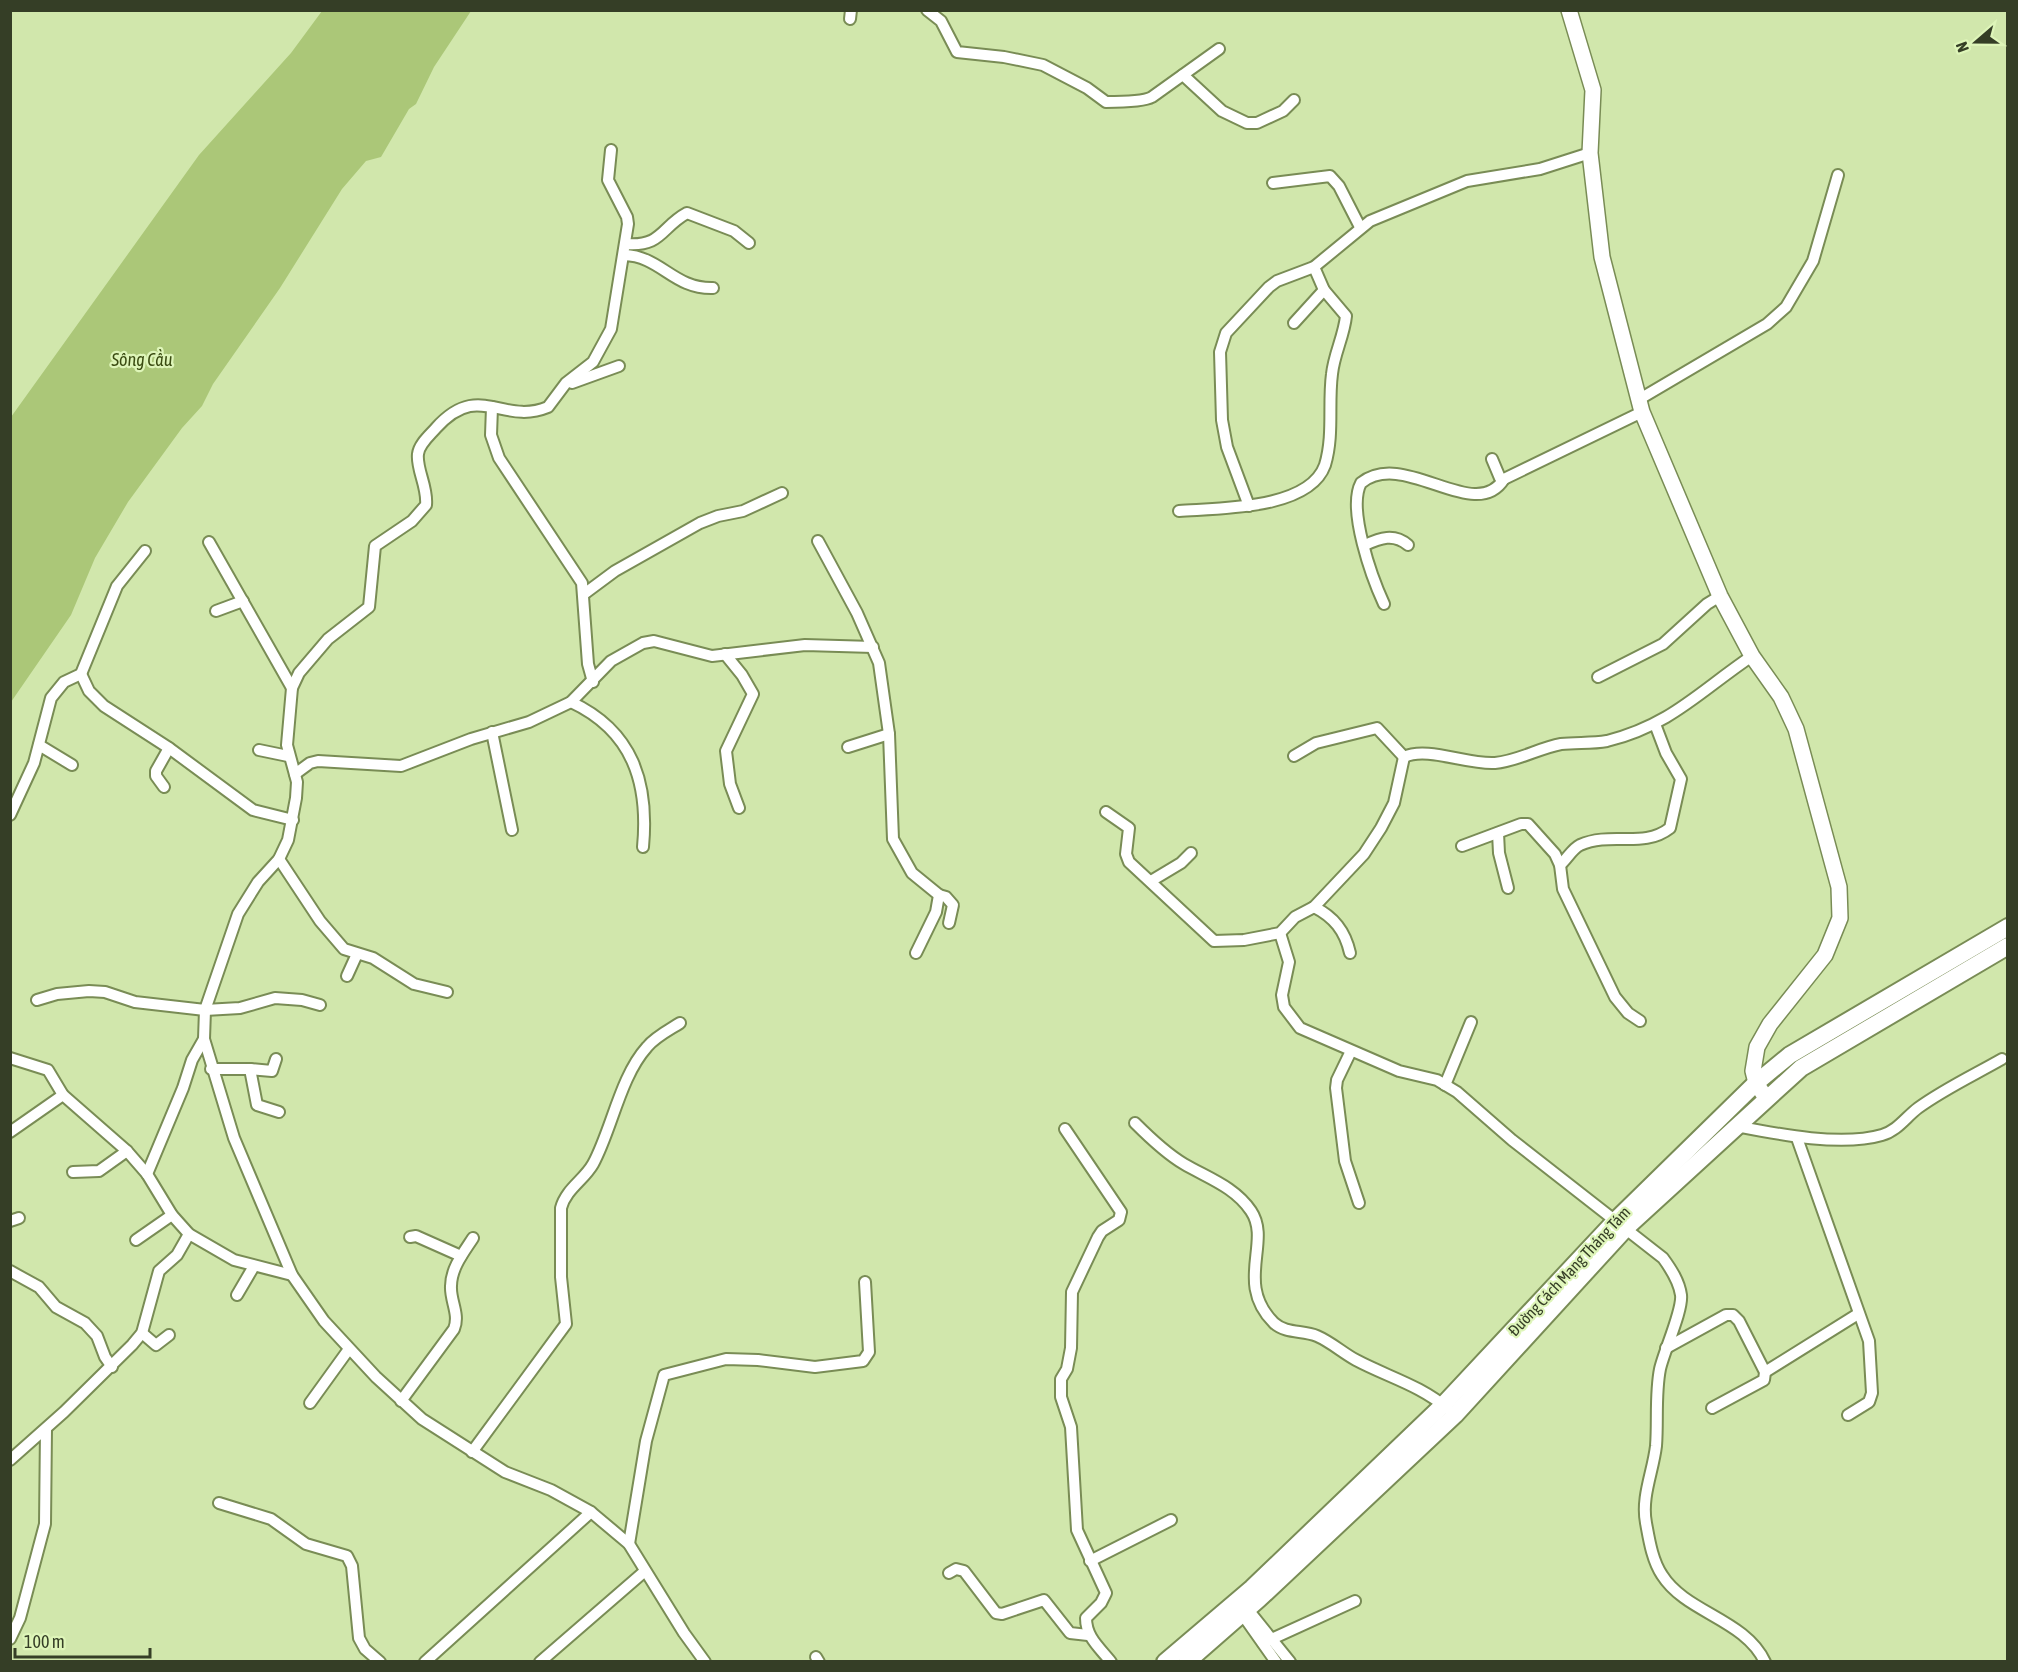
<svg xmlns="http://www.w3.org/2000/svg" width="2018" height="1672" font-family="'Asap Condensed',sans-serif">
	<style>
		.water { fill: #abc778 }
		.lines { fill: none; stroke-linecap: round; stroke-linejoin: round }
		.minor-casing { stroke: #798c55; stroke-width: 14 }
		.secondary-casing { stroke: #798c55; stroke-width: 18 }
		.primary-casing { stroke: #798c55; stroke-width: 20 }
		.minor { stroke: #fff; stroke-width: 10 }
		.secondary { stroke: #fff; stroke-width: 15 }
		.primary { stroke: #fff; stroke-width: 16 }
		.labels { text-anchor: middle; stroke-width: 4.5; stroke-linejoin: round; paint-order: stroke }
		.street-label { font-size: 16px; fill: #353e26; stroke: #def5b9 }
		.water-label { font-size: 18px; font-style: italic; fill: #3a4b11; stroke: #def5b9 }
	</style>
	<rect width="100%" height="100%" fill="#d1e7ac"/>
	<polygon class="water" points="322,11 471,11 434,67 416,104 409,109 381,157 366,161 342,189 280,288 213,384 202,406 182,428 128,502 95,558 71,615 11,702 11,417 199,155 291,53"/>
	<g class="lines">
		<g class="minor-casing">
			<g id="minor">
				<path d="M927,10L941,21L957,52L1004,57L1043,65L1087,88L1106,102C1118,102 1143,102 1152,97L1219,49"/>
				<polyline points="850,19 851,10"/>
				<polyline points="1183,75 1222,111 1247,123 1257,123 1283,111 1294,100"/>
				<path d="M611,150L608,180L627,217L628,224L611,329L593,362L566,383L548,407C502,426 479,380 436,428C430,435 419,444 418,454C416,469 428,487 426,505L412,521L375,546L369,607L328,639L299,673L292,688L287,745L297,782L296,798L288,840L279,859L258,882L238,914L205,1010L204,1039L234,1138L292,1275L324,1321L376,1377L422,1419L505,1472L551,1490L591,1512L629,1544L684,1633L705,1662"/>
				<polyline points="1273,183 1330,176 1339,186 1360,227"/>
				<path d="M626,244C662,247 661,227 687,213L734,231L749,243"/>
				<path d="M624,255C661,256 673,289 713,288"/>
				<polyline points="1294,323 1324,290"/>
				<polyline points="572,383 619,366"/>
				<polyline points="1638,400 1767,324 1786,307 1813,261 1838,175"/>
				<polyline points="492,407 491,435 499,458 582,583 588,664 593,682"/>
				<polyline points="1492,459 1500,478 1504,479 1642,412"/>
				<polyline points="1249,506 1227,447 1222,420 1220,352 1226,333 1269,287 1277,281 1314,267 1370,221 1467,181 1540,169 1590,153"/>
				<path d="M1179,511C1218,508 1309,510 1325,465C1334,435 1328,404 1332,374C1334,354 1344,336 1346,316L1324,290L1314,267"/>
				<polyline points="818,541 857,613 879,663 889,734 893,839 912,873 939,895 936,912 916,953"/>
				<polyline points="209,542 292,688"/>
				<path d="M1365,545C1380,538 1394,533 1408,545"/>
				<polyline points="584,594 615,571 700,523 718,516 743,511 782,493"/>
				<path d="M1384,604C1372,578 1347,509 1361,483C1404,448 1475,525 1504,479"/>
				<polyline points="216,611 243,601"/>
				<polyline points="725,654 742,675 753,694 726,751 730,784 739,808"/>
				<polyline points="81,674 89,691 104,706 169,748 253,810 293,820"/>
				<polyline points="1598,677 1663,644 1707,604 1720,596"/>
				<path d="M571,702C633,731 649,783 643,847"/>
				<polyline points="492,732 512,830"/>
				<polyline points="39,745 72,765"/>
				<polyline points="848,747 889,734"/>
				<polyline points="259,750 288,756"/>
				<polyline points="1294,756 1316,743 1377,728 1404,757"/>
				<path d="M1404,757C1427,746 1468,765 1495,763C1518,761 1539,748 1561,744C1576,742 1591,744 1607,741C1671,725 1700,691 1752,656"/>
				<polyline points="295,774 310,763 318,761 401,766 471,739 529,722 571,702 611,661 643,643 654,641 712,656 805,645 873,647"/>
				<polyline points="164,787 156,776 156,771 169,748"/>
				<polyline points="1106,812 1129,828 1126,854 1129,862 1214,941 1244,940 1280,933 1295,917 1314,907 1364,854 1381,828 1394,803 1404,757"/>
				<polyline points="10,815 34,763 51,698 64,682 81,674 117,586 145,551"/>
				<polyline points="1498,833 1499,853 1508,888"/>
				<polyline points="1462,846 1521,824 1528,824 1555,854 1560,865 1563,889 1615,997 1628,1013 1640,1021"/>
				<polyline points="279,859 320,921 344,949 373,958 414,984 447,992"/>
				<path d="M1560,865C1567,859 1572,849 1580,845C1612,831 1643,849 1670,828L1681,779L1666,753L1655,724"/>
				<polyline points="1151,881 1181,863 1191,853"/>
				<polyline points="939,895 946,897 953,905 949,923"/>
				<path d="M1314,907C1334,917 1345,931 1350,953"/>
				<path d="M1280,933L1289,962L1282,995L1284,1007L1300,1028L1399,1071L1437,1080L1457,1092L1512,1140L1663,1258C1671,1269 1679,1281 1681,1295C1683,1310 1664,1351 1660,1369C1655,1394 1658,1421 1656,1446C1653,1472 1641,1497 1646,1523C1649,1539 1652,1560 1662,1575C1686,1613 1745,1619 1765,1662"/>
				<polyline points="347,976 357,954"/>
				<polyline points="37,1000 57,994 89,991 105,992 135,1002 205,1010 240,1008 275,998 302,1000 320,1005"/>
				<polyline points="1351,1051 1337,1080 1336,1088 1345,1161 1359,1203"/>
				<polyline points="10,1058 48,1070 63,1095 127,1151 147,1174 172,1215 189,1234 234,1260 292,1275"/>
				<polyline points="211,1069 250,1069 257,1105 279,1112"/>
				<polyline points="250,1069 272,1071 276,1059"/>
				<polyline points="1445,1085 1471,1022"/>
				<path d="M1135,1123C1150,1138 1167,1154 1184,1164C1208,1178 1235,1187 1251,1211C1272,1242 1234,1283 1274,1323C1286,1334 1303,1330 1317,1336C1331,1342 1343,1353 1356,1360C1388,1377 1420,1385 1448,1409"/>
				<path d="M1736,1126C1777,1134 1841,1147 1882,1135C1897,1131 1906,1117 1918,1108C1944,1089 1974,1075 2002,1059"/>
				<path d="M1065,1129L1121,1212L1119,1220L1102,1231L1098,1237L1072,1292L1071,1348L1067,1369L1061,1379V1397L1071,1427L1077,1530L1106,1593L1101,1603L1086,1618C1086,1637 1099,1647 1111,1662"/>
				<polyline points="10,1132 63,1095"/>
				<polyline points="1797,1138 1869,1341 1872,1393 1869,1402 1848,1415"/>
				<polyline points="73,1172 99,1171 127,1151"/>
				<polyline points="147,1174 183,1088 192,1060 204,1039"/>
				<polyline points="10,1221 19,1218"/>
				<polyline points="410,1237 416,1236 461,1256"/>
				<polyline points="136,1240 172,1215"/>
				<polyline points="10,1271 39,1287 56,1307 85,1323 97,1336 105,1357 112,1367"/>
				<polyline points="237,1295 254,1266"/>
				<polyline points="142,1333 156,1345 169,1335"/>
				<polyline points="1666,1348 1726,1315 1733,1315 1739,1321 1765,1372 1764,1380 1712,1408"/>
				<polyline points="1765,1372 1858,1314"/>
				<path d="M401,1401L454,1329C460,1314 450,1301 451,1286C451,1268 464,1252 473,1238"/>
				<polyline points="310,1403 349,1349"/>
				<path d="M472,1452L566,1324L561,1277V1208C566,1189 584,1180 593,1164C612,1129 620,1077 647,1047C655,1037 669,1030 680,1023"/>
				<polyline points="10,1460 64,1412 132,1345 142,1333 159,1271 177,1255 189,1234"/>
				<polyline points="219,1503 271,1519 306,1544 347,1556 352,1566 359,1638 365,1649 380,1662"/>
				<polyline points="629,1544 646,1441 664,1375 726,1359 758,1360 815,1367 863,1361 869,1352 865,1282"/>
				<polyline points="1090,1561 1171,1520"/>
				<polyline points="949,1573 956,1569 964,1571 996,1613 1002,1614 1044,1600 1070,1633 1088,1635"/>
				<polyline points="1245,1606 1290,1662"/>
				<polyline points="1240,1611 1276,1662"/>
				<polyline points="10,1639 20,1618 45,1524 46,1429"/>
				<polyline points="1263,1643 1355,1601"/>
				<polyline points="816,1657 819,1662"/>
				<polyline points="425,1662 591,1512"/>
				<polyline points="540,1662 645,1571"/>
			</g>
		</g>
		<g class="secondary-casing">
			<polyline id="secondary" points="1569,10 1593,90 1590,153 1602,257 1642,412 1720,596 1752,656 1781,697 1796,729 1839,887 1840,918 1825,955 1770,1024 1757,1047 1753,1071 1756,1083 1766,1098"/>
		</g>
		<g class="primary-casing">
			<g id="primary">
				<polyline points="1165,1662 1252,1588 1443,1405 1616,1220 1756,1083 1790,1055 2008,927"/>
				<polyline points="1187,1662 1259,1599 1455,1415 1627,1227 1801,1068 2008,946"/>
			</g>
		</g>
		<use href="#minor" class="minor"/>
		<use href="#secondary" class="secondary"/>
		<use href="#primary" class="primary"/>
	</g>
	<g class="labels">
		<g class="street-label">
			<text transform="translate(1569 1271) rotate(-47)" y="6">Đường Cách Mạng Tháng Tám</text>
		</g>
		<g class="water-label">
			<text x="142" y="366">Sông Cầu</text>
		</g>
	</g>
	<rect width="2018" height="1672" fill="none" stroke="#353e26" stroke-width="24"/>
	<g transform="translate(1976 42) rotate(250)" stroke="#def5b9" stroke-width="4.5" paint-order="stroke">
	<path d="M0-4.5L10 22L0 15L-10 22Z" fill="#353e26"/>
	<text y="-9" font-size="16" font-weight="bold" text-anchor="middle" fill="#353e26">N</text>
	</g>
	<path d="M15 1648v9h135v-9" fill="none" stroke="#353e26" stroke-width="3"/>
	<text x="24" y="1648" font-size="18" fill="#353e26" stroke="#def5b9" stroke-width="4.5" paint-order="stroke">100 m</text>
</svg>
